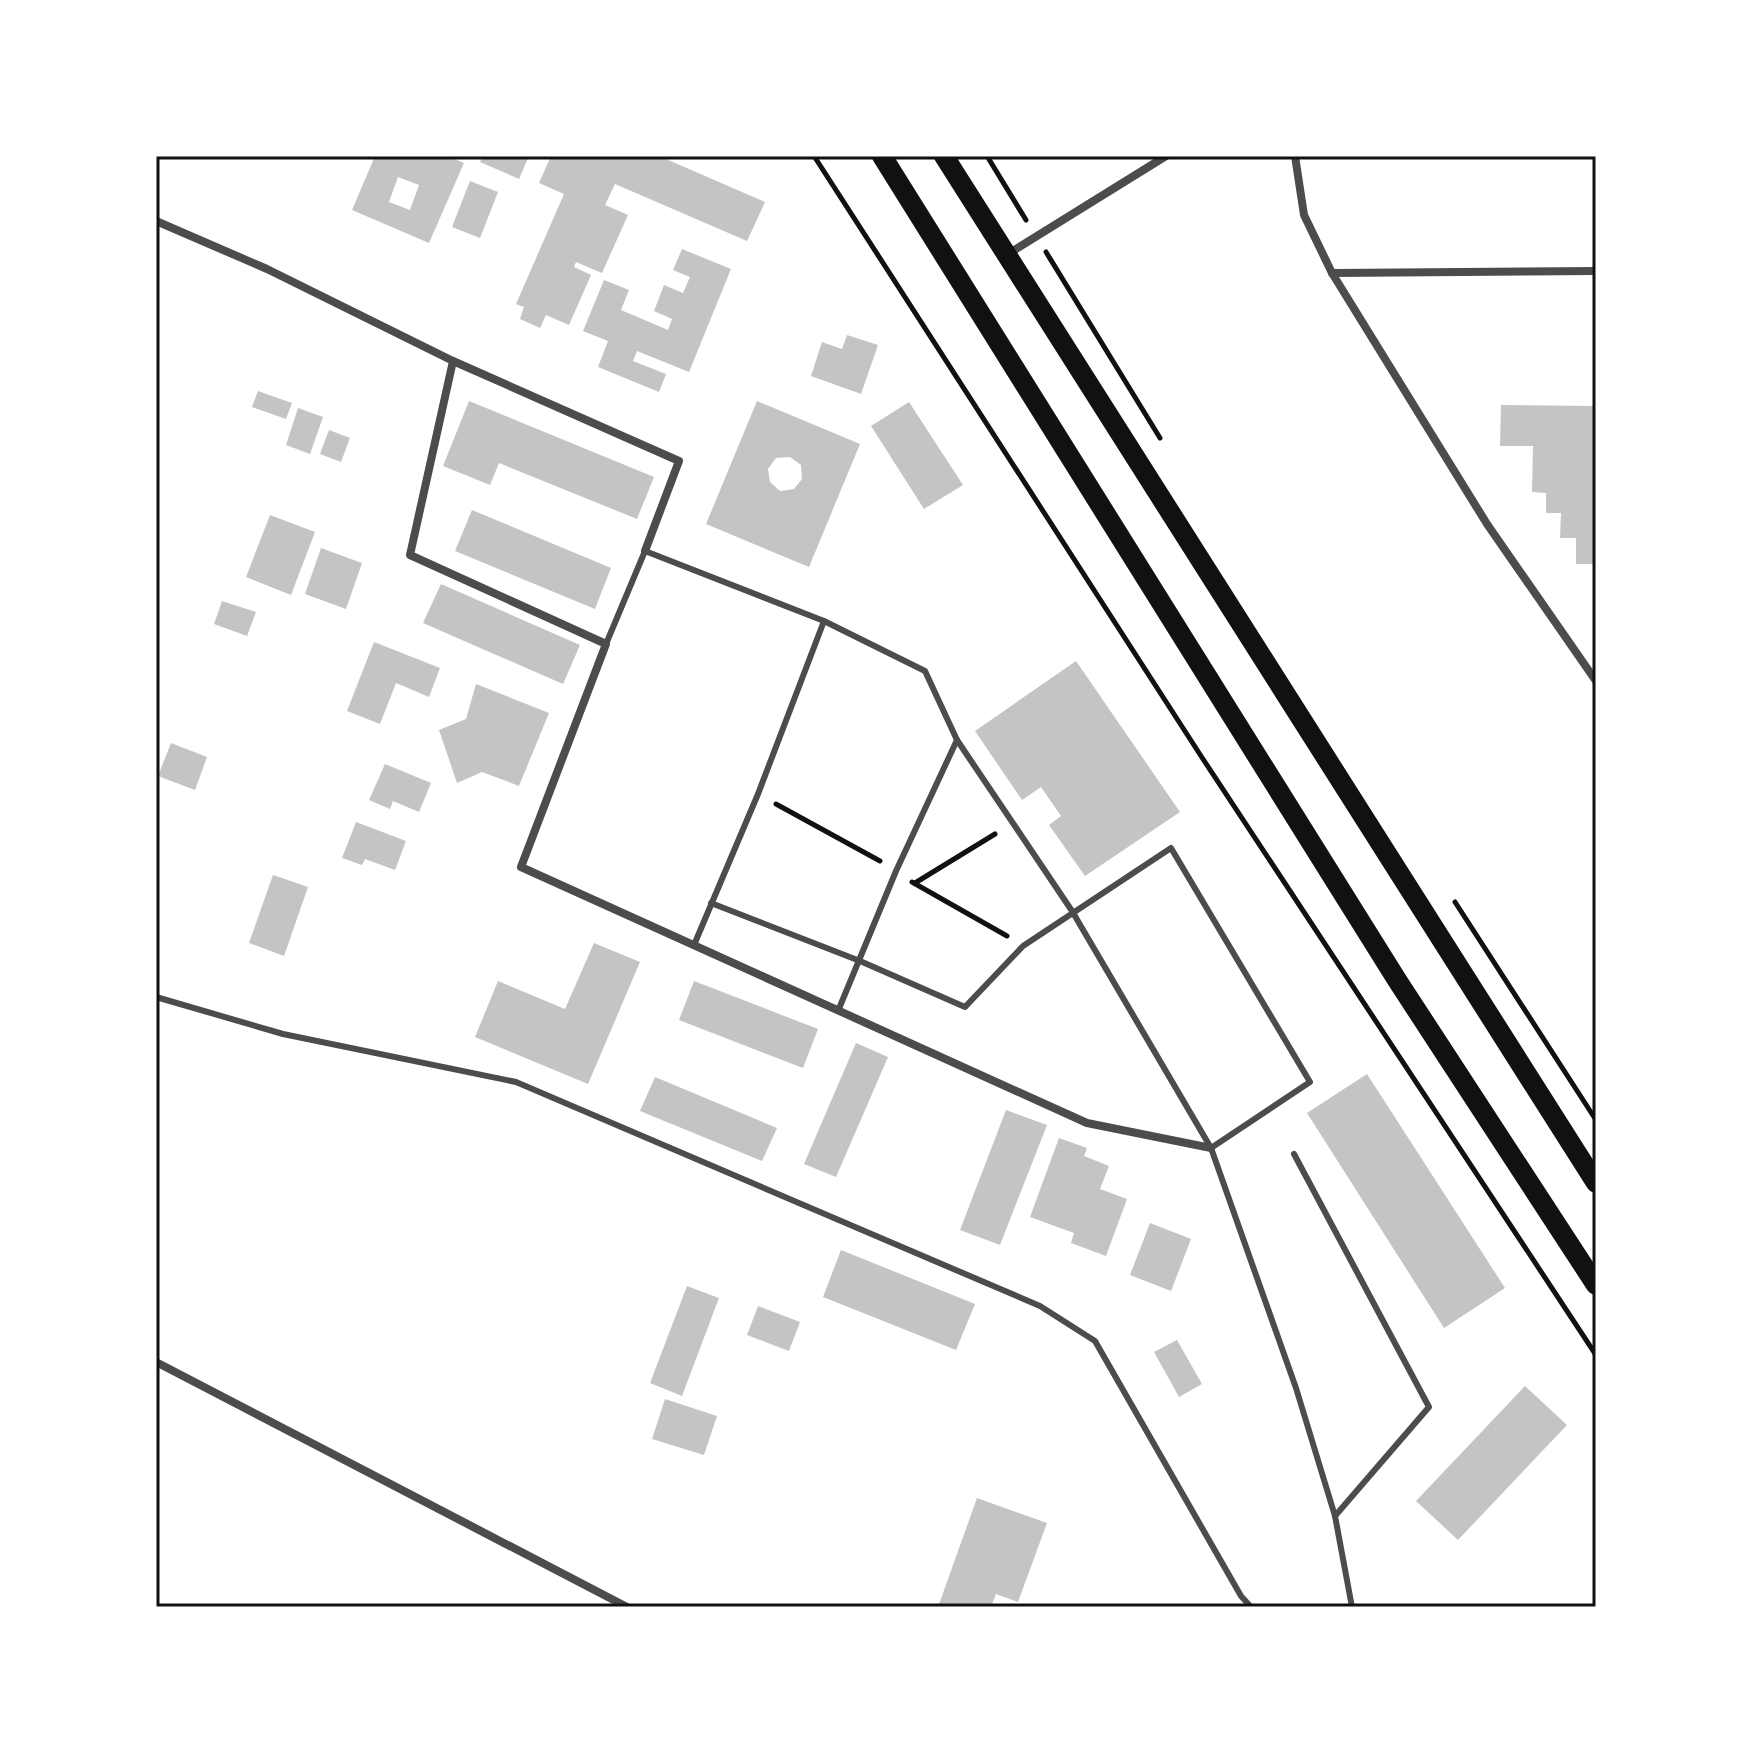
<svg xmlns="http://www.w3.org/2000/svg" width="1752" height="1763" font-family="'Asap Condensed',sans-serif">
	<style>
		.building { fill: #c4c4c4; fill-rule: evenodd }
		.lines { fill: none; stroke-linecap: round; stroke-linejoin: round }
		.path { stroke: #111; stroke-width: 5 }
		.service { stroke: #4c4c4c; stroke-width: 6 }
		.minor { stroke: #4c4c4c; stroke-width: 8 }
		.primary { stroke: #111; stroke-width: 20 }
		.neatline { fill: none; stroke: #111; stroke-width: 3 }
	</style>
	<rect width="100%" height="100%" fill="#fff"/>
	<g class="building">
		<path d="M375,156H448L464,163L429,243L352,210ZM398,177L419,185L410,210L389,202Z"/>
		<polygon points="483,156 529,156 519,179 480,162"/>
		<polygon points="551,156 659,156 765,202 747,241 615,184 605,205 628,215 602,273 576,262 574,267 591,275 569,325 546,315 540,328 520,319 524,307 516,304 564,194 539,183"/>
		<polygon points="470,181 498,192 480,238 452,227"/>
		<polygon points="682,249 731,269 689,372 637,351 633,361 666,374 659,392 598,367 608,341 583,331 604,280 629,290 621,310 668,330 672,319 654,311 664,285 683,293 690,277 673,270"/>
		<polygon points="847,335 878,345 861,394 811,376 822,342 842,349"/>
		<polygon points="258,391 292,403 286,419 252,407"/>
		<polygon points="469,401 654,477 637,519 499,463 490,485 443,466"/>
		<path d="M757,401L860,444L809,567L706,524ZM790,457L801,465L802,479L794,489L780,491L770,482L768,469L776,458Z"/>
		<polygon points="909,402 963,485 924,509 871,426"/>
		<polygon points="1501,405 1596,406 1596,564 1576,564 1576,538 1560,538 1561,513 1546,513 1546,493 1532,492 1533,446 1500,446"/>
		<polygon points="298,408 323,417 310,454 286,445"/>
		<polygon points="329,430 350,438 341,462 320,454"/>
		<polygon points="472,510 611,568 595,609 455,551"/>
		<polygon points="270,515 315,532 291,595 246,577"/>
		<polygon points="321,548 362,563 346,609 305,594"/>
		<polygon points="441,584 580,645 563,684 423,623"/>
		<polygon points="222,601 256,612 247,636 214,624"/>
		<polygon points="374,642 440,668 429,697 396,683 380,724 347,711"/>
		<polygon points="1076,661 1180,812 1085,876 1049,825 1061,816 1041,787 1022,800 975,731"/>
		<polygon points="476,684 549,713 519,786 482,772 457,783 439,730 466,719"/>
		<polygon points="171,743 207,757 195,790 158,776"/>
		<polygon points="385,764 431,783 419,812 393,801 390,809 369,800"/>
		<polygon points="356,822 406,841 395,870 365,859 362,865 342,858"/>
		<polygon points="273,875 308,887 284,956 249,943"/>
		<polygon points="594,943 640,962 588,1084 475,1037 498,981 565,1009"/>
		<polygon points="694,981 818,1029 803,1068 679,1020"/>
		<polygon points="856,1043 888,1057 836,1177 804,1164"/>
		<polygon points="1367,1074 1505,1288 1444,1328 1307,1113"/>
		<polygon points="655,1077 777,1128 762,1161 640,1111"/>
		<polygon points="1006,1110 1047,1125 1000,1245 960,1230"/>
		<polygon points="1059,1138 1087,1148 1084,1156 1109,1166 1100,1189 1127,1199 1106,1256 1071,1243 1074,1233 1030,1217"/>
		<polygon points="1150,1223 1191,1239 1171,1291 1130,1275"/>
		<polygon points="841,1250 975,1304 956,1350 823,1297"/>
		<polygon points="687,1286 719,1298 682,1396 650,1383"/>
		<polygon points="758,1306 800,1322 789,1351 747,1335"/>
		<polygon points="1177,1340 1202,1384 1179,1397 1154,1352"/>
		<polygon points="1525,1386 1567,1425 1458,1540 1416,1501"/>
		<polygon points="665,1399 717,1416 704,1455 652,1439"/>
		<polygon points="977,1498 1047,1523 1018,1602 996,1594 991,1607 938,1607"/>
	</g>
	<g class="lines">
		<g class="path">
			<polyline points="814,156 1201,756 1596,1355"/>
			<polyline points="987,156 1026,220"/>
			<polyline points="1046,252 1160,438"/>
			<polyline points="776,804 880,861"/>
			<polyline points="912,882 1007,936"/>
			<polyline points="915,883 995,834"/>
			<polyline points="1455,902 1596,1120"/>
		</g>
		<g class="service">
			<polyline points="606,644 645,551 824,621 925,671 957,740 1072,911 1211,1148 1296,1388 1335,1516 1352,1607"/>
			<polyline points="711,903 860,961 965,1007 1023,946 1171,848 1310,1082 1211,1148"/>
			<polyline points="694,945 758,794 824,621"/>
			<polyline points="156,997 283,1034 516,1082 1040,1306 1095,1341 1241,1596 1251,1607"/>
			<polyline points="838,1011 896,871 957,740"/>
			<polyline points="1294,1154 1429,1407 1335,1516"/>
		</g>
		<g class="minor">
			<polyline points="1295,156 1304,215 1332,273 1487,524 1596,681"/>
			<polyline points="156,221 267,269 453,361 410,555 606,644 521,867 1087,1123 1211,1148"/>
			<polyline points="1008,254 1166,156"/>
			<polyline points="1332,273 1596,271"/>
			<polyline points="453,361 679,461 645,551"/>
			<polyline points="156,1362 627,1607"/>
		</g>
		<g class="primary">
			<polyline points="882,156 1397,980 1596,1285"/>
			<polyline points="944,156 1596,1183"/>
		</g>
	</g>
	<rect width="1752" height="1763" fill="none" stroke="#ffffff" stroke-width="316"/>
	<rect x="158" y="158" width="1436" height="1447" class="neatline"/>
</svg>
